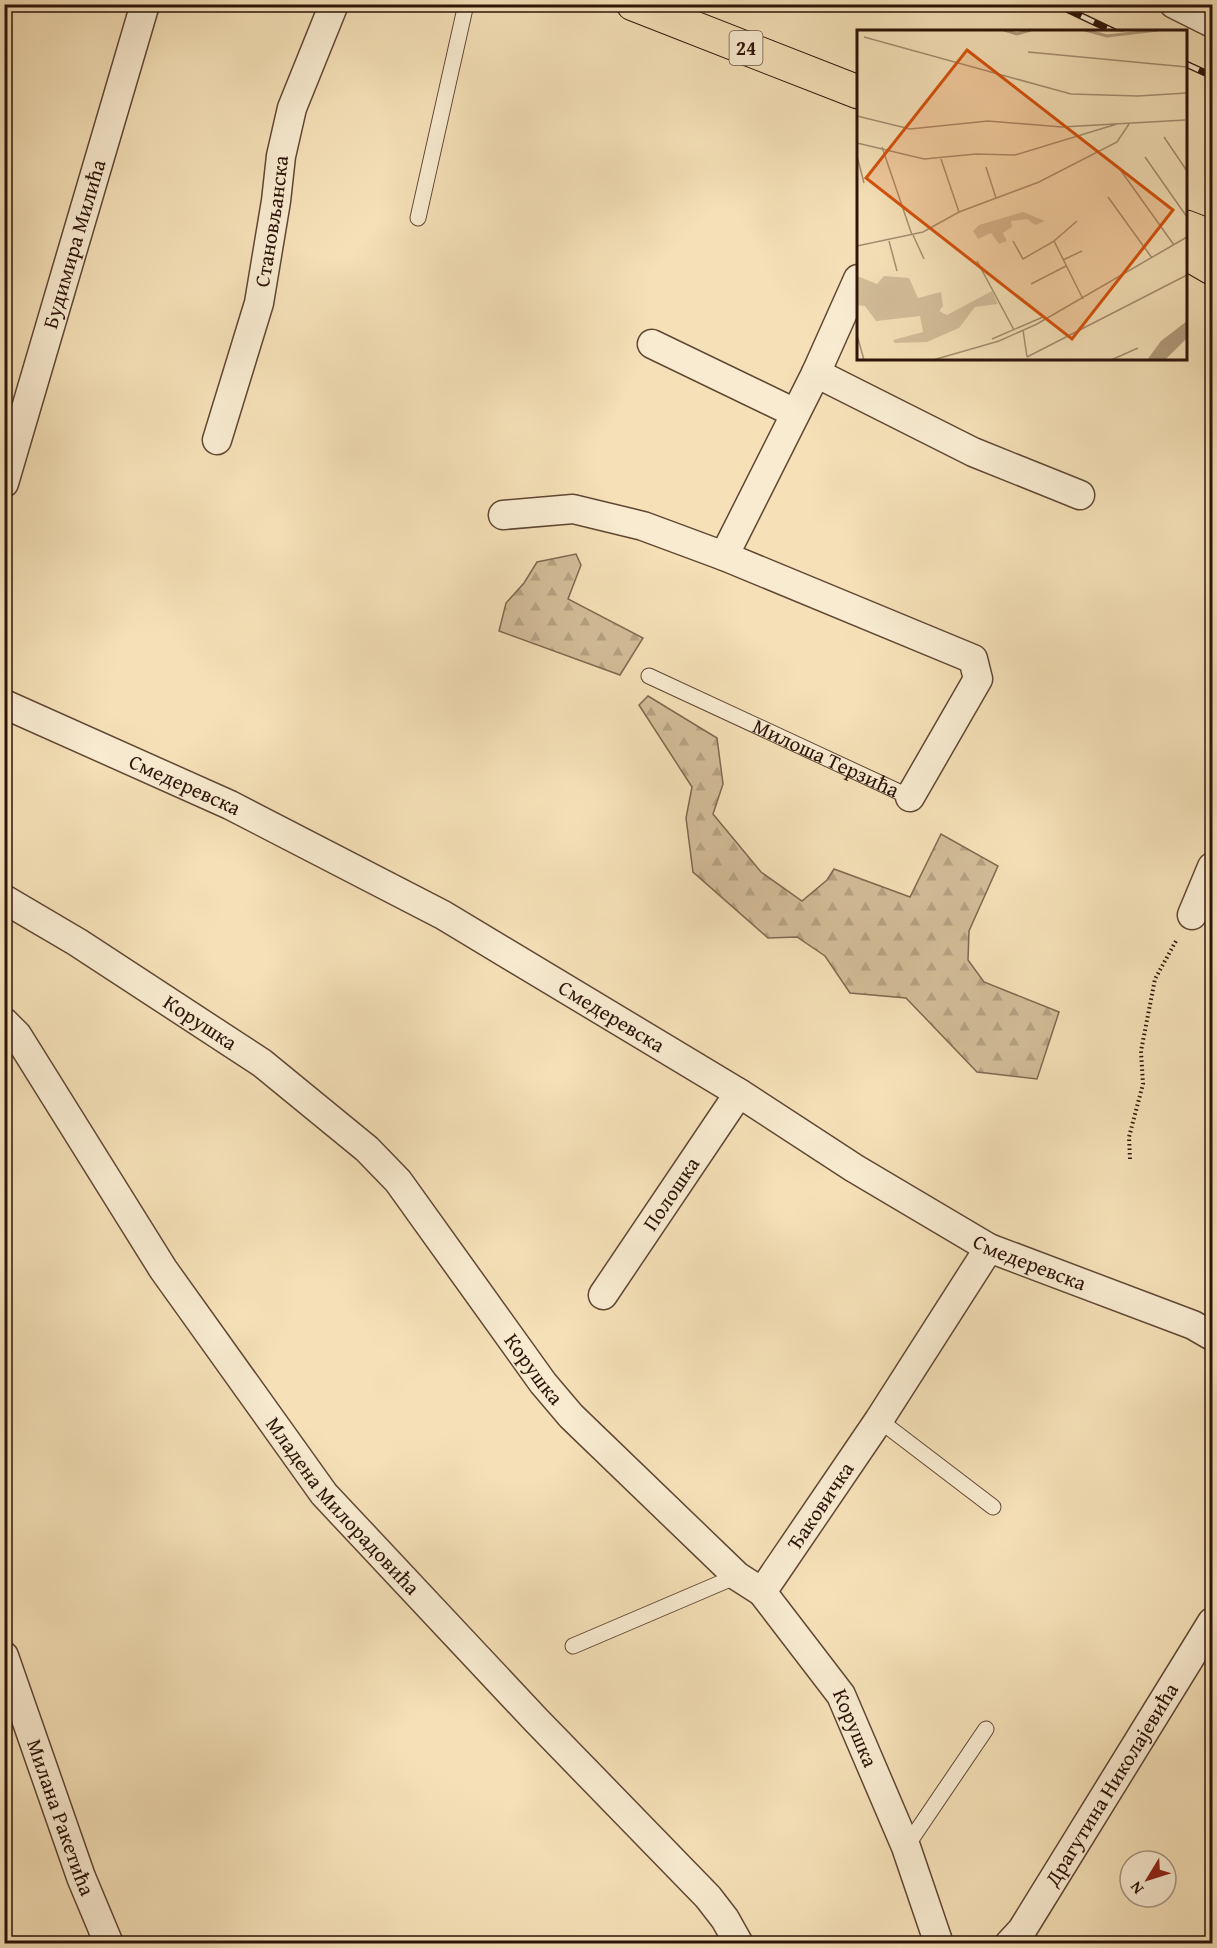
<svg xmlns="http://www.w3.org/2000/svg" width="1217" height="1948" font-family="'Gentium Book Plus',serif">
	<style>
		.forest { fill: url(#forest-firs); stroke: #806851; stroke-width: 1.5 }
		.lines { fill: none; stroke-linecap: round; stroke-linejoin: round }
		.service-casing { stroke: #5f4734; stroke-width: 17 }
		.minor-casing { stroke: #5f4734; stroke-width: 31 }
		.primary-casing { stroke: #2d1409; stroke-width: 35 }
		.path { stroke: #2d1409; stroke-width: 4; stroke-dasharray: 1.5 3; stroke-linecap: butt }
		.service { stroke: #f8ebd0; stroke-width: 15 }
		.minor { stroke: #f8ebd0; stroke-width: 28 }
		.primary { stroke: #f5e0b7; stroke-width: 33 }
		.rail-casing { stroke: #2d1409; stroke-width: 7 }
		.rail { stroke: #f8ebd0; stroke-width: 4.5; stroke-dasharray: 14; stroke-linecap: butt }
		.labels { text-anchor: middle; stroke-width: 4.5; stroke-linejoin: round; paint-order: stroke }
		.shield { fill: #f8ebd0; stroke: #6a5445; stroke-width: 1.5 }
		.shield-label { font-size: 20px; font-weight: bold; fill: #2d1409 }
		.street-label { font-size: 21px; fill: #2d1409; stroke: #f8ebd0 }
		.inset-river { fill: none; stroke: #b19b7c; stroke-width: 3 }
		.inset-road { fill: none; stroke: #a58e71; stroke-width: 1.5 }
		.view { fill: #d5520c; fill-opacity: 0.15; stroke: #d5520c; stroke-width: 3 }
		.inset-edge { fill: none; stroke: #2d1409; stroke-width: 3 }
	</style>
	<defs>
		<pattern id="forest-firs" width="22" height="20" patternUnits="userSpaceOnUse" patternTransform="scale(1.5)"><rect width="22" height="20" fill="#d3bd99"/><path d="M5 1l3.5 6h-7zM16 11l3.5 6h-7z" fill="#b5a282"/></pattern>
	</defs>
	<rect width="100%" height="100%" fill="#f5e0b7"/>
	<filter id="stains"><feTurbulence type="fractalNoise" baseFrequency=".00333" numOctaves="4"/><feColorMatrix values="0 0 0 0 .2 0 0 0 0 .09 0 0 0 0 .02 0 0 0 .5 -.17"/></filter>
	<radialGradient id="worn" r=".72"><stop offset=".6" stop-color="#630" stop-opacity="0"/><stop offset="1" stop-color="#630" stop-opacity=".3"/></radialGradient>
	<g class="forest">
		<polygon points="576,554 581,565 568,599 643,638 620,675 499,631 506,603 524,583 537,562"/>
		<polygon points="648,696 717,738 723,784 713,814 761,872 802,901 827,880 834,869 910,897 941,834 998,866 969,931 968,960 984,982 1059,1012 1037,1079 977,1072 906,998 850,993 825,956 797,937 768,938 693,872 686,818 692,787 639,705"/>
	</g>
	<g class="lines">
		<g class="service-casing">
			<g id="service">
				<polyline points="418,218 466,4"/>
				<path id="s1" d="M649,676L910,797"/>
				<polyline points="879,1420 993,1507"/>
				<polyline points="573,1646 737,1576"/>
				<polyline points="906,1847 986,1729"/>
			</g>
		</g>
		<g class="minor-casing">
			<g id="minor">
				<polyline points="1174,4 1212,23"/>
				<polyline points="858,279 816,373 724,556 973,659 978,679 910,797"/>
				<polyline points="652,344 795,413"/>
				<polyline points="816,373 973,452 1080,495"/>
				<path id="s2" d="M217,440L259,303L276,201L281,156L292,108L334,4"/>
				<path id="s3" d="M4,483L145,4"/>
				<polyline points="503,515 573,509 643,526 724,556"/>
				<path id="s4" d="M4,704L230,805L443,915L739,1093L854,1168L989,1248L1193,1325L1212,1336"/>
				<path id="s5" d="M4,899L77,942L262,1063L367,1149L398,1181L543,1383L571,1416L737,1576L762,1592L841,1695L906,1847L939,1944"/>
				<polyline points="1192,915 1212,867"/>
				<path id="s6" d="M4,1022L17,1035L163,1269L324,1494L536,1720L708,1897L725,1919L739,1944"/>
				<path id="s7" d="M603,1295L739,1093"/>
				<path id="s8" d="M762,1592L879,1420L989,1248"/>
				<path id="s9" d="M4,1656L81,1877L109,1944"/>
				<path id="s10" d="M1009,1944L1022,1930L1212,1622"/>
			</g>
		</g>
		<g class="primary-casing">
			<g id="primary">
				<polyline points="633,4 858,92"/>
				<polyline points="1186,227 1212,237"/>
				<polyline points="1186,253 1212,268"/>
			</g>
		</g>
		<polyline class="path" points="1130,1159 1129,1137 1143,1084 1141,1051 1155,979 1176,941"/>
		<use href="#service" class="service"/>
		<use href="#minor" class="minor"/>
		<use href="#primary" class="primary"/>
		<g class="rail-casing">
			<g id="rail">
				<polyline points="1056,4 1115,32"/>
				<polyline points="1186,64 1212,76"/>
			</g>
		</g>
		<use href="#rail" class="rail"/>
	</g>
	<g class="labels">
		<rect class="shield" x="729.5" y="31" width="33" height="34" rx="4.5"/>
		<g class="shield-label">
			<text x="746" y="55">24</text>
		</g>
		<g class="street-label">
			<text dy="7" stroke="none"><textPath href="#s2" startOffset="226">Становљанска</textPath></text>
			<text dy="7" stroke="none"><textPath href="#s3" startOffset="249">Будимира Милића</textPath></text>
			<text dy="7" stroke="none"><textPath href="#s1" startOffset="195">Милоша Терзића</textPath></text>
			<text dy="7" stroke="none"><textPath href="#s4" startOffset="198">Смедеревска</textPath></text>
			<text dy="7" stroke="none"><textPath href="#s4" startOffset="684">Смедеревска</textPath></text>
			<text dy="7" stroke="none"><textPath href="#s5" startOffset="232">Корушка</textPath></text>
			<text dy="7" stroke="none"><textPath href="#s7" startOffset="122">Полошка</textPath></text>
			<text dy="7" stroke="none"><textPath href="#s4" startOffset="1170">Смедеревска</textPath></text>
			<text dy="7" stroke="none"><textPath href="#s5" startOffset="718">Корушка</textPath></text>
			<text dy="7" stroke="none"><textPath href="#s6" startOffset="592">Младена Милорадовића</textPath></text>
			<text dy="7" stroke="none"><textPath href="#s8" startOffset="104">Ђаковичка</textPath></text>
			<text dy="7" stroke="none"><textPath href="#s5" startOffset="1204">Корушка</textPath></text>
			<text dy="7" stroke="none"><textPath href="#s10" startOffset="190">Драгутина Николајевића</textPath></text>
			<text dy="7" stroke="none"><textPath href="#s9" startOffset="171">Милана Ракетића</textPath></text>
		</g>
	</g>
	<g transform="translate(857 30)">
		<rect width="330" height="330" fill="#f5e0b7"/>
		<path d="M166,182L188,191L178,195L170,189L154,191L155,197L146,203L150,211L142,214L134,203L121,209L116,201L122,195ZM0,246L20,254L27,246L52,248L61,268L84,262L86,276L82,281L90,285L135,261L141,274L118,277L102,298L70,312L38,313L36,310L66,302L63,286L19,291L8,276L0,275Z" fill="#d3bd99"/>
		<path d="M330,291V308L308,330H290L304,311Z" fill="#b19b7c"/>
		<path class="inset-river" d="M147,0L160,4L174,0M228,0L250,6L301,0"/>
		<path class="inset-road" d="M235,0L267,1M7,7L214,64L281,66L330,63M171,22L330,37M0,86L53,99L131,91L205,97L328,90M307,107L330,141M0,113L67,129L119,124L158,125L260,94M25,117L55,205M0,126L7,153M288,127L330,187M84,129L102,182M129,137L139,168M262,138L317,215M251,167L295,228M56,205L67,229M32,211L40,241M156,211L166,229L197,211L226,269M197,211L220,191M0,216L66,202L102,182L182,152L260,112L272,94M206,230L225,221M120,231L157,300M174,254L209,236M166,300L170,327M0,305L7,330M135,309L186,287M170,327L330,245M76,330L142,311L180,294L330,207M254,330L281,318"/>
		<path class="view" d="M110,20L316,180L215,309L9,148Z"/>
		<rect width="330" height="330" class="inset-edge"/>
	</g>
	<rect width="1217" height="1948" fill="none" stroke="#f5e0b7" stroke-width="24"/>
	<rect x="6" y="6" width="1205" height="1936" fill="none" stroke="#2d1409" stroke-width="3"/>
	<rect x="12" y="12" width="1193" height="1924" fill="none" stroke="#2d1409" stroke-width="1.5"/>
	<g transform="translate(1148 1879) rotate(232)"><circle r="28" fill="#f8ebd0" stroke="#a79580" stroke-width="1.5"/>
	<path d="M0-4.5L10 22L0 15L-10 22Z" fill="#8f2418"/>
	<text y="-9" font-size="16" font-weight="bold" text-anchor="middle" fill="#2d1409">N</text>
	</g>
	<rect width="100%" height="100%" filter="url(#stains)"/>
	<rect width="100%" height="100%" fill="url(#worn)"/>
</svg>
